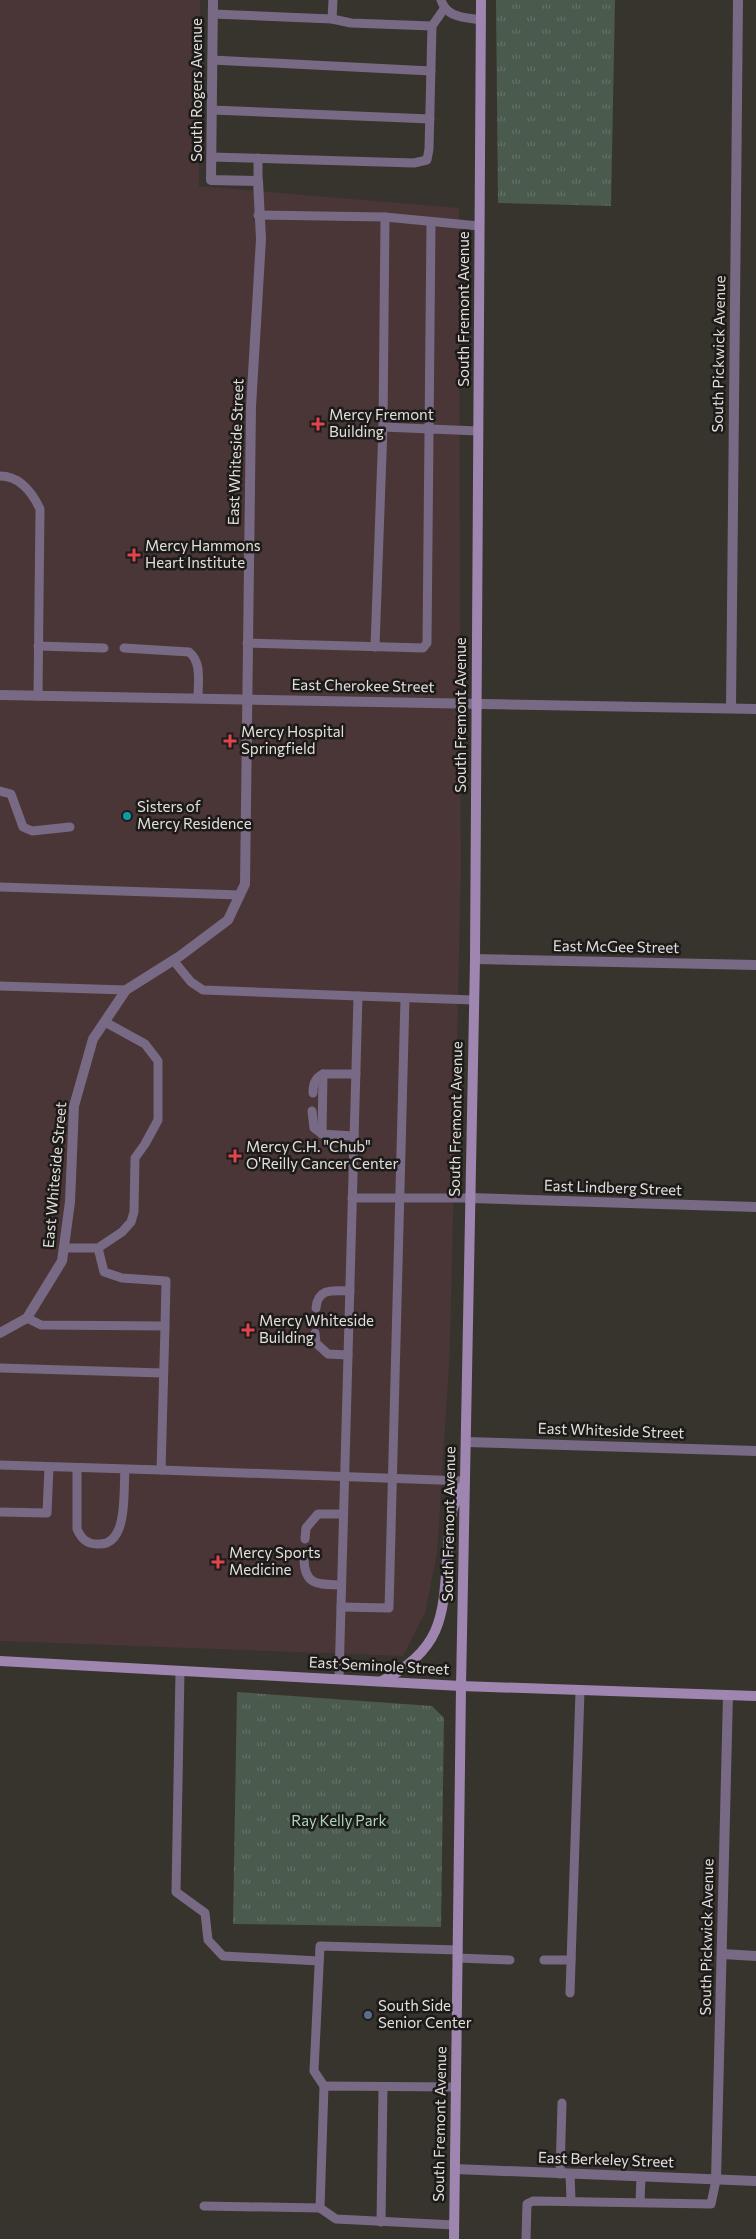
<svg xmlns="http://www.w3.org/2000/svg" width="756" height="2239" font-family="Commissioner,sans-serif">
	<style>
		.medical { fill: #4a3537 }
		.grass { fill: url(#grass-tufts) }
		.lines { fill: none; stroke-linecap: round; stroke-linejoin: round }
		.lane { stroke: #786984; stroke-width: 9 }
		.street { stroke: #786984; stroke-width: 10 }
		.secondary { stroke: #9e86b1; stroke-width: 10 }
		.health-dot { fill: #e0444e; stroke: #1d1b19; stroke-width: 2 }
		.culture-dot { fill: #0f9aa8; stroke: #1d1b19; stroke-width: 2 }
		.service-dot { fill: #5c6f8a; stroke: #1d1b19; stroke-width: 2 }
		.labels { text-anchor: middle; stroke-width: 5; stroke-linejoin: round; paint-order: stroke }
		.street-label { font-size: 15px; fill: #e3e0dc; stroke: #1d1b19 }
		.poi-label { font-size: 15px; fill: #e3e0dc; stroke: #1d1b19; text-anchor: start }
		.park-label { font-size: 15px; fill: #a9d8b3; stroke: #1d1b19 }
	</style>
	<defs>
		<pattern id="grass-tufts" width="24" height="20" patternUnits="userSpaceOnUse" patternTransform="scale(1.25)"><rect width="24" height="20" fill="#4a5a4d"/><path d="M3 7l-1-3M5 7V3M7 7l1-3M15 17l-1-3M17 17v-4M19 17l1-3" fill="none" stroke="#647166"/></pattern>
	</defs>
	<rect width="100%" height="100%" fill="#37332d"/>
	<polygon class="medical" points="0,0 200,0 199,186 459,208 461,872 450,1350 437,1554 425,1613 403,1656 0,1641"/>
	<g class="grass">
		<polygon points="496,0 615,0 611,206 498,203"/>
		<polygon points="237,1692 432,1706 444,1718 441,1927 233,1924"/>
	</g>
	<g class="lines">
		<g class="lane">
			<path d="M441,0C447,18 464,17 481,20"/>
			<polyline points="213,14 332,19 351,23 432,26"/>
			<polyline points="332,19 333,0"/>
			<polyline points="212,60 431,71"/>
			<polyline points="212,110 430,119"/>
			<polyline points="211,157 414,163 427,160 429,149 432,26 444,9"/>
			<polyline points="258,181 258,158"/>
			<polyline points="258,215 385,217 479,226"/>
			<polyline points="383,427 478,431"/>
			<path d="M0,476C20,476 32,492 40,509L38,696"/>
			<polyline points="247,643 423,648 427,643 431,223"/>
			<polyline points="38,646 104,648"/>
			<polyline points="375,647 383,427 385,217"/>
			<path d="M124,648L189,652C202,662 198,682 198,698"/>
			<polyline points="0,791 11,794 23,827 32,831 70,827"/>
			<polyline points="0,887 240,895"/>
			<polyline points="173,960 191,982 203,990 358,996"/>
			<polyline points="0,986 126,990"/>
			<path d="M313,1093C313,1085 314,1079 323,1074"/>
			<polyline points="312,1111 314,1128 322,1134"/>
			<polyline points="354,1136 322,1134 323,1074 356,1074"/>
			<polyline points="352,1198 470,1198"/>
			<polyline points="64,1248 98,1248 122,1232 131,1222 134,1212 135,1158 145,1144 158,1120 158,1061 145,1044 105,1022"/>
			<polyline points="98,1248 104,1272 122,1278 166,1281 165,1326"/>
			<path d="M316,1308C318,1287 334,1291 350,1291"/>
			<polyline points="315,1333 316,1343 328,1354 348,1355"/>
			<polyline points="0,1368 163,1373"/>
			<polyline points="0,1465 161,1470 165,1326 41,1325 27,1318"/>
			<path d="M77,1468V1529C81,1538 86,1544 97,1544C129,1547 123,1491 125,1470"/>
			<polyline points="161,1470 465,1481"/>
			<polyline points="0,1512 47,1513 49,1467"/>
			<polyline points="305,1539 306,1528 318,1514 343,1514"/>
			<path d="M304,1560C305,1587 320,1584 341,1585"/>
			<polyline points="341,1607 389,1608 405,998"/>
			<polyline points="180,1671 176,1892 205,1913 208,1940 223,1956 319,1961"/>
			<polyline points="339,1679 358,996 474,1000"/>
			<polyline points="457,1958 510,1960"/>
			<polyline points="544,1960 571,1960"/>
			<polyline points="570,1993 580,1691"/>
			<polyline points="324,2086 314,2071 320,1946 458,1950"/>
			<polyline points="560,2174 562,2103"/>
			<polyline points="570,2174 571,2200"/>
			<polyline points="640,2202 641,2177"/>
			<polyline points="204,2206 320,2208"/>
			<polyline points="381,2222 383,2087"/>
			<polyline points="454,2225 336,2219 320,2208 324,2086 456,2087"/>
			<polyline points="526,2239 527,2204 533,2201 711,2204 716,2180"/>
		</g>
		<g class="street">
			<polyline points="0,695 756,709"/>
			<polyline points="731,708 738,0"/>
			<polyline points="475,959 756,965"/>
			<polyline points="470,1198 756,1207"/>
			<polyline points="0,1333 27,1318 62,1261 70,1202 74,1106 93,1039 126,990 180,956 228,920 245,884 251,407 261,239 258,181 211,180 213,0"/>
			<polyline points="466,1442 756,1451"/>
			<polyline points="722,1954 756,1956"/>
			<polyline points="455,2169 756,2181"/>
			<polyline points="716,2180 728,1695"/>
		</g>
		<g class="secondary">
			<polyline points="0,1661 461,1686 756,1696"/>
			<path d="M382,1681C447,1647 443,1611 448,1546C449,1534 450,1520 453,1508C456,1501 459,1494 462,1487"/>
			<polyline points="454,2239 461,1686 475,959 481,0"/>
		</g>
	</g>
	<g class="health-dot">
		<path d="M315.5 416.5h5v5h5v5h-5v5h-5v-5h-5v-5h5z"/>
		<path d="M131.5 547.5h5v5h5v5h-5v5h-5v-5h-5v-5h5z"/>
		<path d="M227.5 733.5h5v5h5v5h-5v5h-5v-5h-5v-5h5z"/>
		<path d="M232.5 1148.5h5v5h5v5h-5v5h-5v-5h-5v-5h5z"/>
		<path d="M245.5 1322.5h5v5h5v5h-5v5h-5v-5h-5v-5h5z"/>
		<path d="M215.5 1554.5h5v5h5v5h-5v5h-5v-5h-5v-5h5z"/>
	</g>
	<circle class="culture-dot" cx="127" cy="816" r="5"/>
	<circle class="service-dot" cx="368" cy="2015" r="5"/>
	<g class="labels">
		<g class="street-label">
			<text transform="translate(197 90) rotate(-90)" y="5">South Rogers Avenue</text>
			<text transform="translate(464 309) rotate(-90)" y="5">South Fremont Avenue</text>
			<text transform="translate(719 354) rotate(-89)" y="5">South Pickwick Avenue</text>
			<text transform="translate(236 452) rotate(-88)" y="5">East Whiteside Street</text>
			<text transform="translate(363 686) rotate(1)" y="5">East Cherokee Street</text>
			<text transform="translate(461 715) rotate(-90)" y="5">South Fremont Avenue</text>
			<text transform="translate(616 947) rotate(1)" y="5">East McGee Street</text>
			<text transform="translate(456 1119) rotate(-89)" y="5">South Fremont Avenue</text>
			<text transform="translate(55 1175) rotate(-85)" y="5">East Whiteside Street</text>
			<text transform="translate(613 1188) rotate(2)" y="5">East Lindberg Street</text>
			<text transform="translate(611 1431) rotate(2)" y="5">East Whiteside Street</text>
			<text transform="translate(449 1524) rotate(-89)" y="5">South Fremont Avenue</text>
			<text transform="translate(379 1666) rotate(3)" y="5">East Seminole Street</text>
			<text transform="translate(707 1937) rotate(-89)" y="5">South Pickwick Avenue</text>
			<text transform="translate(440 2124) rotate(-89)" y="5">South Fremont Avenue</text>
			<text transform="translate(606 2160) rotate(2)" y="5">East Berkeley Street</text>
		</g>
		<g class="poi-label">
			<text x="329" y="420">Mercy Fremont<tspan x="329" dy="17">Building</tspan></text>
			<text x="145" y="551">Mercy Hammons<tspan x="145" dy="17">Heart Institute</tspan></text>
			<text x="241" y="737">Mercy Hospital<tspan x="241" dy="17">Springfield</tspan></text>
			<text x="137" y="812">Sisters of<tspan x="137" dy="17">Mercy Residence</tspan></text>
			<text x="246" y="1152">Mercy C.H. "Chub"<tspan x="246" dy="17">O'Reilly Cancer Center</tspan></text>
			<text x="259" y="1326">Mercy Whiteside<tspan x="259" dy="17">Building</tspan></text>
			<text x="229" y="1558">Mercy Sports<tspan x="229" dy="17">Medicine</tspan></text>
			<text x="378" y="2011">South Side<tspan x="378" dy="17">Senior Center</tspan></text>
		</g>
		<g class="park-label">
			<text x="339" y="1826">Ray Kelly Park</text>
		</g>
	</g>
</svg>
